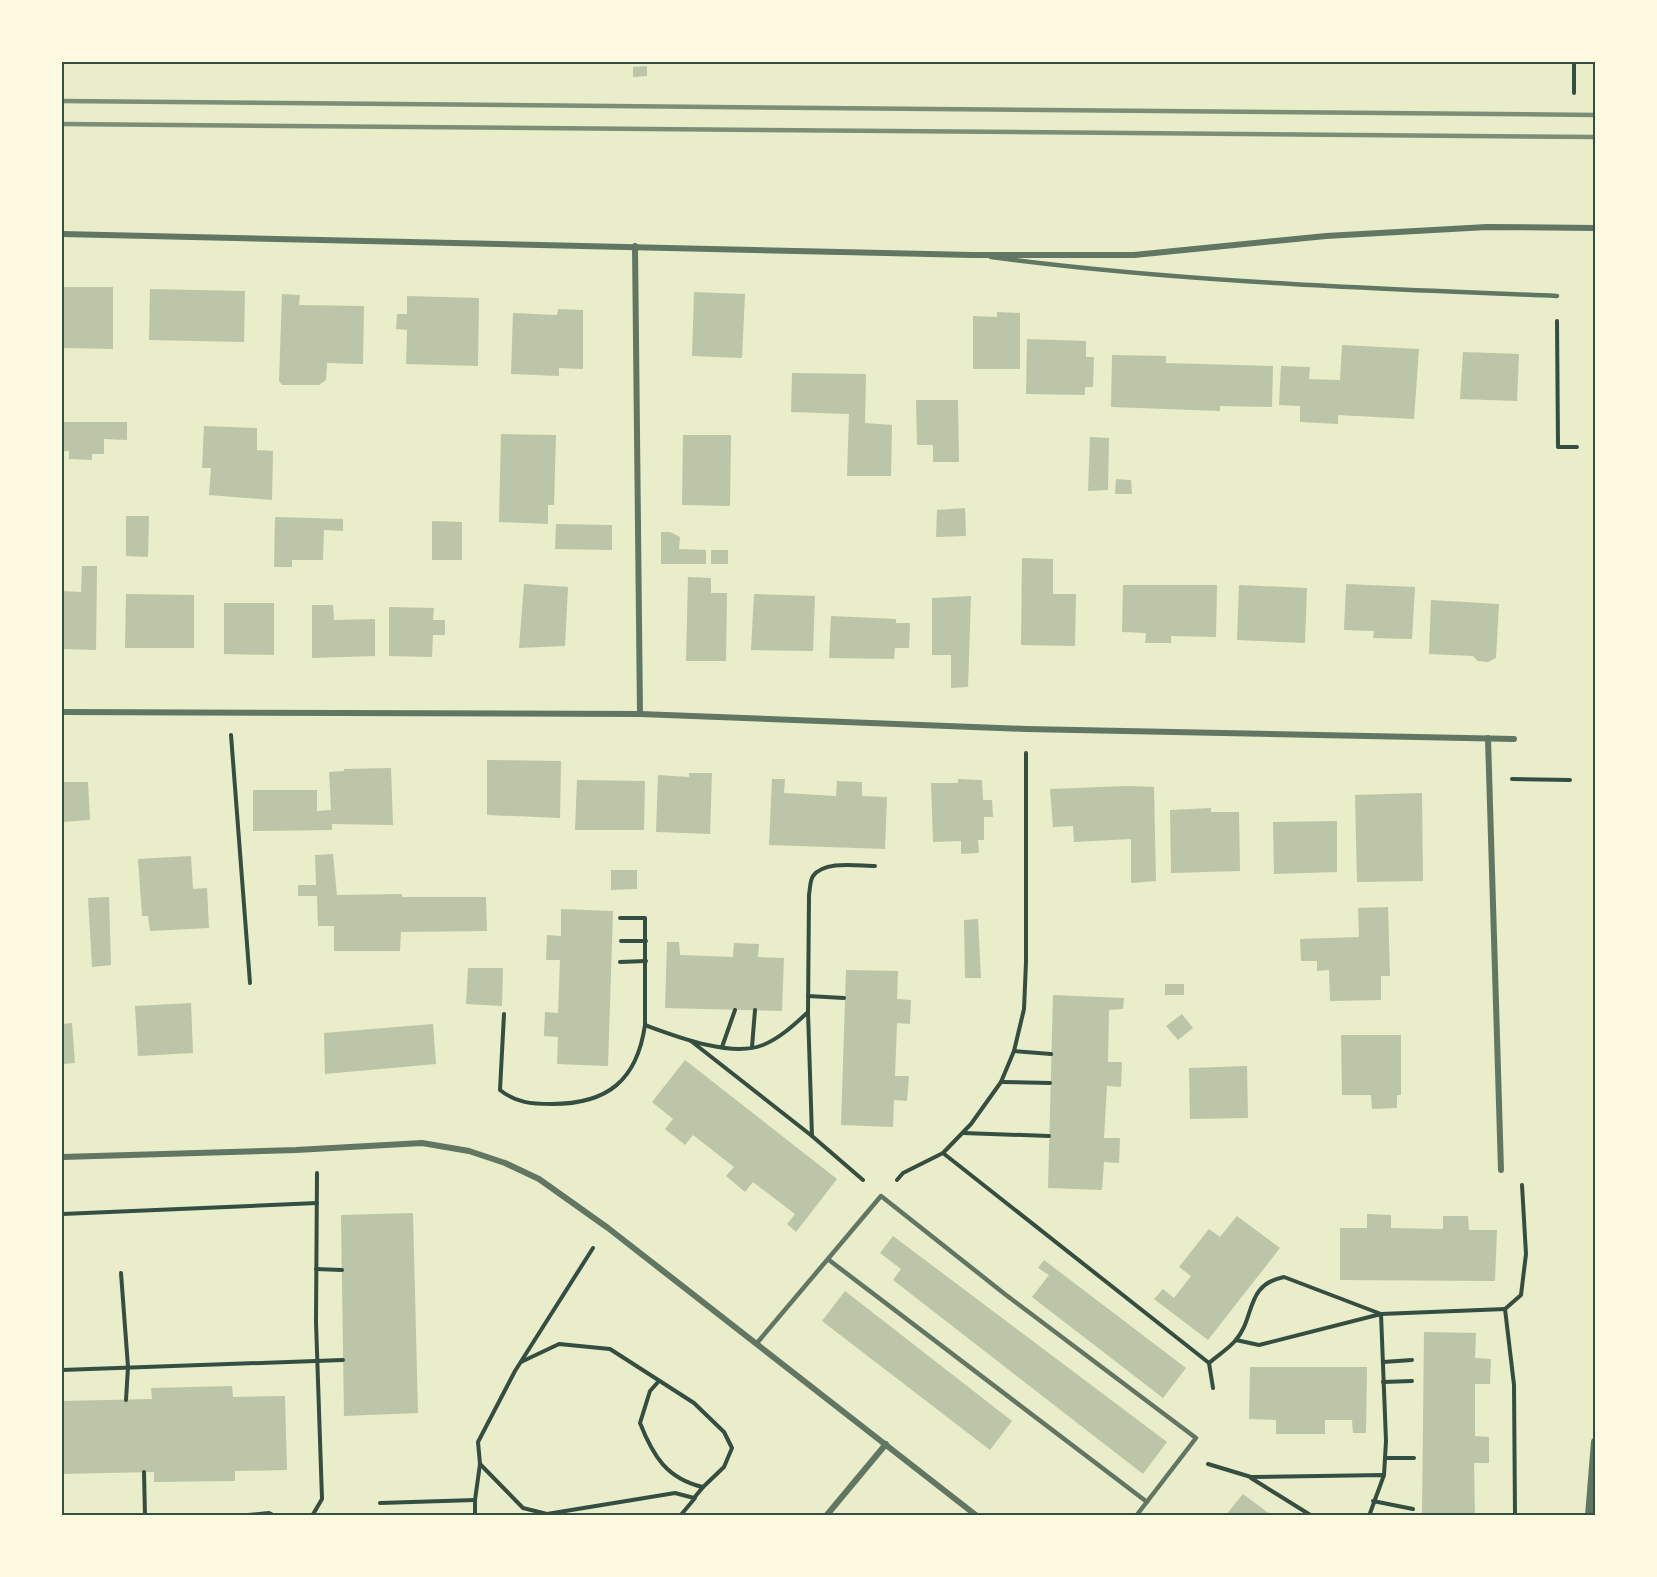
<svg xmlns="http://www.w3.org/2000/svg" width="1657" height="1577" font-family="'Open Sans',sans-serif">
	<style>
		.building { fill: #bcc5a7 }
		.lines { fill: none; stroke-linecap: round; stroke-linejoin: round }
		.path { stroke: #344e41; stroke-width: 4 }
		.service { stroke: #617663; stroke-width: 4.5 }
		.minor { stroke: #617663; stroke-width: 6 }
		.tertiary { stroke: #617663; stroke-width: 10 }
		.rail { stroke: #7c8e77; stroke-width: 4.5 }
		.neatline { fill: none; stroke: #344e41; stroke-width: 2 }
	</style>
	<rect width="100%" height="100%" fill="#e9edc9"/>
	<g class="building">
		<polygon points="647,66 647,76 633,77 633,67"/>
		<polygon points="62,287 113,287 113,349 63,348"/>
		<polygon points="150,289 245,291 244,342 149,340"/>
		<polygon points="694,292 745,294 742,358 692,356"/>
		<polygon points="282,294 300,295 299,305 364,306 363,364 327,363 326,380 319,385 282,385 279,381"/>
		<polygon points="407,296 479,298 478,366 406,364 407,330 396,329 397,314 407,314"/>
		<polygon points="558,309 583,310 583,369 559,368 559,376 511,374 513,313 557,315"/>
		<polygon points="997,312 1020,313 1020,369 973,369 973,316 997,317"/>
		<polygon points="1027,339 1086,341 1086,357 1094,357 1093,387 1085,387 1085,395 1026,394"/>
		<polygon points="1342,345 1419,349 1414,419 1338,415 1338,424 1300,422 1300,406 1279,405 1281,366 1310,367 1309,379 1340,380"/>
		<polygon points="1463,352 1519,354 1517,401 1460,399"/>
		<polygon points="1112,355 1166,356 1166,363 1273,366 1272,407 1220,406 1220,411 1111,407"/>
		<polygon points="792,373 866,374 865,423 892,425 891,476 847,476 849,414 791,412"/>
		<polygon points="916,400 958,400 959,462 933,462 933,445 917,445"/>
		<polygon points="62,422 127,422 127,440 104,439 104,454 92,454 92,460 69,459 69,451 62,451"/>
		<polygon points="204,426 257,428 257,450 273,451 272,500 209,495 211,468 202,468"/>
		<polygon points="501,434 556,435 554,505 548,505 548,524 499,522"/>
		<polygon points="683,435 731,435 730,506 682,505"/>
		<polygon points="1090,437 1109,438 1108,490 1088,491"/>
		<polygon points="1116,479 1131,480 1132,494 1115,494"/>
		<polygon points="965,508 966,536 936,537 937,510"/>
		<polygon points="126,516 149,516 148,557 126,556"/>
		<polygon points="275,517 343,519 343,531 324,530 323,560 292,560 292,567 274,567"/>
		<polygon points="432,521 462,522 462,560 432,560"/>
		<polygon points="556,524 612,525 612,550 555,549"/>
		<polygon points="661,532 670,532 680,537 679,549 706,550 706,564 661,564"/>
		<rect x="711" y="550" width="17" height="14"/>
		<polygon points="1022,558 1053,559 1053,594 1076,594 1075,646 1021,645"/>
		<polygon points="82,566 97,566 96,650 62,649 62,591 81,592"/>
		<polygon points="688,577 711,578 711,593 727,593 726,661 686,661"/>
		<polygon points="524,584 568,587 565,646 519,648"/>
		<polygon points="1346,584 1415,587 1412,639 1373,638 1374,631 1344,630"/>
		<polygon points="1123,585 1217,585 1216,637 1171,636 1171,643 1145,643 1146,633 1122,632"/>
		<polygon points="1239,585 1307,588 1305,643 1237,640"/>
		<polygon points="126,594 194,595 194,648 125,648"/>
		<polygon points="754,594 815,596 813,651 751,650"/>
		<polygon points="971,596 968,687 951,688 951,655 932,655 932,598"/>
		<polygon points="1431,600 1499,604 1496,658 1488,662 1478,661 1473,656 1429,654"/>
		<polygon points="224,603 274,603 274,655 224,654"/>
		<polygon points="312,605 333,605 334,620 375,619 375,656 312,658"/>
		<polygon points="389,607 434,608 433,620 445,620 445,635 433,635 432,657 389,656"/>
		<polygon points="831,616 896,619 896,623 910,623 909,648 895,648 894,659 829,658"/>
		<polygon points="487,760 561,761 560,818 487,815"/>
		<polygon points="391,768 393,825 332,824 332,830 253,831 253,790 317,790 317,811 331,810 329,772 344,771 344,769"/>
		<polygon points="689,773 712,773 710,834 656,832 658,775 689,777"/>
		<polygon points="772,779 785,779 784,793 836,796 837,781 862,782 862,796 887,797 885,849 769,845"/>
		<polygon points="958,779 982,780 983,800 992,800 993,817 984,817 984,840 978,840 979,853 961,854 961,841 933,842 931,783 958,783"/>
		<polygon points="577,780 645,781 644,830 575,830"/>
		<polygon points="62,782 88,782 90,820 62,822"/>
		<polygon points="1128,786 1154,787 1156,881 1131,883 1131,839 1074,842 1073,826 1053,827 1050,789"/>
		<polygon points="1422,793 1423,881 1357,882 1355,795"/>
		<polygon points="1211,808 1211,812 1239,812 1240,871 1171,873 1170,810"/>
		<polygon points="1337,821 1337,872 1274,874 1273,822"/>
		<polygon points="333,854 337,895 402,894 402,897 486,897 487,931 401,932 400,951 334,951 334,926 318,926 317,896 298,896 298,885 316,885 315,855"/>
		<polygon points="191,856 193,889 207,888 209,928 150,931 148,916 142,916 138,859"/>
		<polygon points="611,870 637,870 637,889 611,890"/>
		<polygon points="109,897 111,965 92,967 88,898"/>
		<polygon points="1388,907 1390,976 1381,976 1381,1000 1330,1001 1329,970 1317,971 1317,961 1301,961 1300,939 1359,937 1358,908"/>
		<polygon points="561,909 613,911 608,1066 557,1064 558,1037 544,1036 545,1012 558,1013 560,960 546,960 547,935 561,936"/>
		<polygon points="978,919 981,978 965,978 964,920"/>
		<polygon points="667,942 679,942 680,955 733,957 734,943 759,944 758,957 784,958 782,1011 665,1008"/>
		<polygon points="468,968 503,968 502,1006 466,1004"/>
		<polygon points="846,970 898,971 897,999 911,1000 910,1024 897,1023 895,1076 909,1076 907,1101 894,1100 893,1127 841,1125"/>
		<rect x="1165" y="984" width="19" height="11"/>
		<polygon points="1053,995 1124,998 1123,1009 1109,1010 1108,1062 1122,1062 1121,1087 1107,1086 1104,1138 1120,1138 1119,1163 1104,1162 1102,1190 1048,1188"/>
		<polygon points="191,1003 193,1053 138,1056 135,1006"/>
		<polygon points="1182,1014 1193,1028 1178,1040 1166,1026"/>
		<polygon points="72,1023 75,1063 62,1064 62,1024"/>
		<polygon points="433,1024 436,1064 325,1074 324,1033"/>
		<polygon points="1341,1035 1401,1035 1401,1095 1397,1095 1397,1108 1372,1109 1371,1095 1342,1095"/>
		<polygon points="685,1060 837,1179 796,1232 787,1224 795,1214 753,1182 745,1192 726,1176 734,1167 693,1135 685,1145 665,1129 673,1119 652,1102"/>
		<polygon points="1247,1066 1248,1118 1190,1119 1189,1068"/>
		<polygon points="413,1213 418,1413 344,1416 341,1215"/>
		<polygon points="1367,1214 1391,1215 1391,1228 1443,1229 1443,1216 1468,1216 1469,1230 1497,1230 1495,1281 1340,1280 1340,1228 1367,1228"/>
		<polygon points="1237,1216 1280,1248 1208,1340 1154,1299 1163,1289 1174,1298 1191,1276 1179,1267 1209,1229 1220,1237"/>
		<polygon points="893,1236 1167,1442 1143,1474 893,1280 901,1269 880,1253"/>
		<polygon points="1044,1260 1186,1368 1163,1398 1032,1297 1049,1275 1038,1268"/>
		<polygon points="845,1291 1012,1421 990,1450 822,1321"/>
		<polygon points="1424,1332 1476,1333 1475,1358 1491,1359 1490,1384 1475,1384 1475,1436 1489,1437 1489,1463 1474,1463 1475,1515 1422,1515"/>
		<polygon points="1250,1367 1367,1367 1366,1433 1353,1433 1352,1420 1325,1420 1325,1434 1276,1434 1276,1420 1249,1419"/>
		<polygon points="232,1386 233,1397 285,1396 287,1470 235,1471 235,1481 154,1482 154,1472 62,1474 62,1401 152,1399 151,1388"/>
		<polygon points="1243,1494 1271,1515 1226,1515"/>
	</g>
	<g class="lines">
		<g class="path">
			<polyline points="1574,93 1574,62"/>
			<polyline points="1557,321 1558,447 1577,447"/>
			<polyline points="231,735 250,983"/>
			<polyline points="1512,779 1570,780"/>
			<path d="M620,918H645V1025C675,1036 731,1058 763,1045C780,1038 794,1025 807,1013"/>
			<polyline points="621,941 646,941"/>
			<polyline points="620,962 646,961"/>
			<polyline points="808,996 844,998"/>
			<path d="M504,1014L500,1090C516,1103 532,1104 552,1104C608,1104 637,1080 645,1025"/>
			<polyline points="691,1041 812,1136 863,1180"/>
			<polyline points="722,1047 735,1010"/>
			<polyline points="752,1047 755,1010"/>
			<polyline points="1014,1051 1051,1054"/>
			<polyline points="1001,1082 1050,1083"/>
			<polyline points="963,1133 1049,1136"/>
			<path d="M812,1136L808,1012L809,895C810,889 810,880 813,876C825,860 858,866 875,866"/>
			<polyline points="943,1153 1209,1363"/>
			<polyline points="897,1180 903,1173 943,1153 971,1124 1001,1082 1014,1051 1024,1009 1026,962 1026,753"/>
			<polyline points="62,1214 317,1203"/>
			<polyline points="316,1269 342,1270"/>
			<polyline points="121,1273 128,1367 126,1400"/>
			<polyline points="1505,1309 1514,1385 1515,1516"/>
			<polyline points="1505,1309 1521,1295 1526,1254 1522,1185"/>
			<polyline points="1236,1340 1259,1345 1381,1314 1386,1441 1384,1475"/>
			<polyline points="521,1362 559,1344 610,1349 694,1403 724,1432 732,1448 724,1467 701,1489"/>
			<polyline points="1383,1362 1412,1360"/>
			<polyline points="62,1370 343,1360"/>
			<polyline points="1383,1382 1412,1381"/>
			<path d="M1213,1388L1209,1363C1217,1356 1228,1349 1235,1341C1256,1318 1244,1285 1284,1277L1381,1314L1505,1309"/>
			<polyline points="1385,1458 1414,1458"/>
			<path d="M480,1464L523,1508L547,1514L675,1493L694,1498L703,1487C667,1479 653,1456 640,1423L650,1391L659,1381"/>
			<polyline points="1208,1464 1251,1477 1384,1475 1369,1516"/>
			<polyline points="144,1472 145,1516"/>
			<polyline points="1251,1478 1312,1516"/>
			<polyline points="1373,1501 1413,1509"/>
			<polyline points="380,1503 475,1500"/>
			<polyline points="238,1516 269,1513 275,1516"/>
			<polyline points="312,1516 322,1499 316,1322 317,1173"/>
			<polyline points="475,1516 475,1500 480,1464 478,1442 515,1371 593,1248"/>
			<polyline points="680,1516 695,1498"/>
		</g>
		<g class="service">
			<path d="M991,257C1179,282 1368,288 1557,296"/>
			<polyline points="829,1260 1147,1502"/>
			<polyline points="757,1343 881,1196 1006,1295 1196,1438 1136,1516"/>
		</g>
		<g class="minor">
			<polyline points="62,234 972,255 1134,255 1326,236 1487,227 1596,228"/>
			<polyline points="635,246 640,714"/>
			<polyline points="62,712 640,714 1026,729 1514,739"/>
			<polyline points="1488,738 1501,1170"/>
			<polyline points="62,1157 296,1150 422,1143 469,1151 505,1163 539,1179 608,1228 977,1516"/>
			<polyline points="826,1516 886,1444"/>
		</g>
		<polyline class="tertiary" points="1590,1516 1596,1442"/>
		<g class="rail">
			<polyline points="62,101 1596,115"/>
			<polyline points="62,124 1596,137"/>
		</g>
	</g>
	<rect width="1657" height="1577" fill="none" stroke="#fefae0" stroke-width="126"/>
	<rect x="63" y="63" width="1531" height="1451" class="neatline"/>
</svg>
